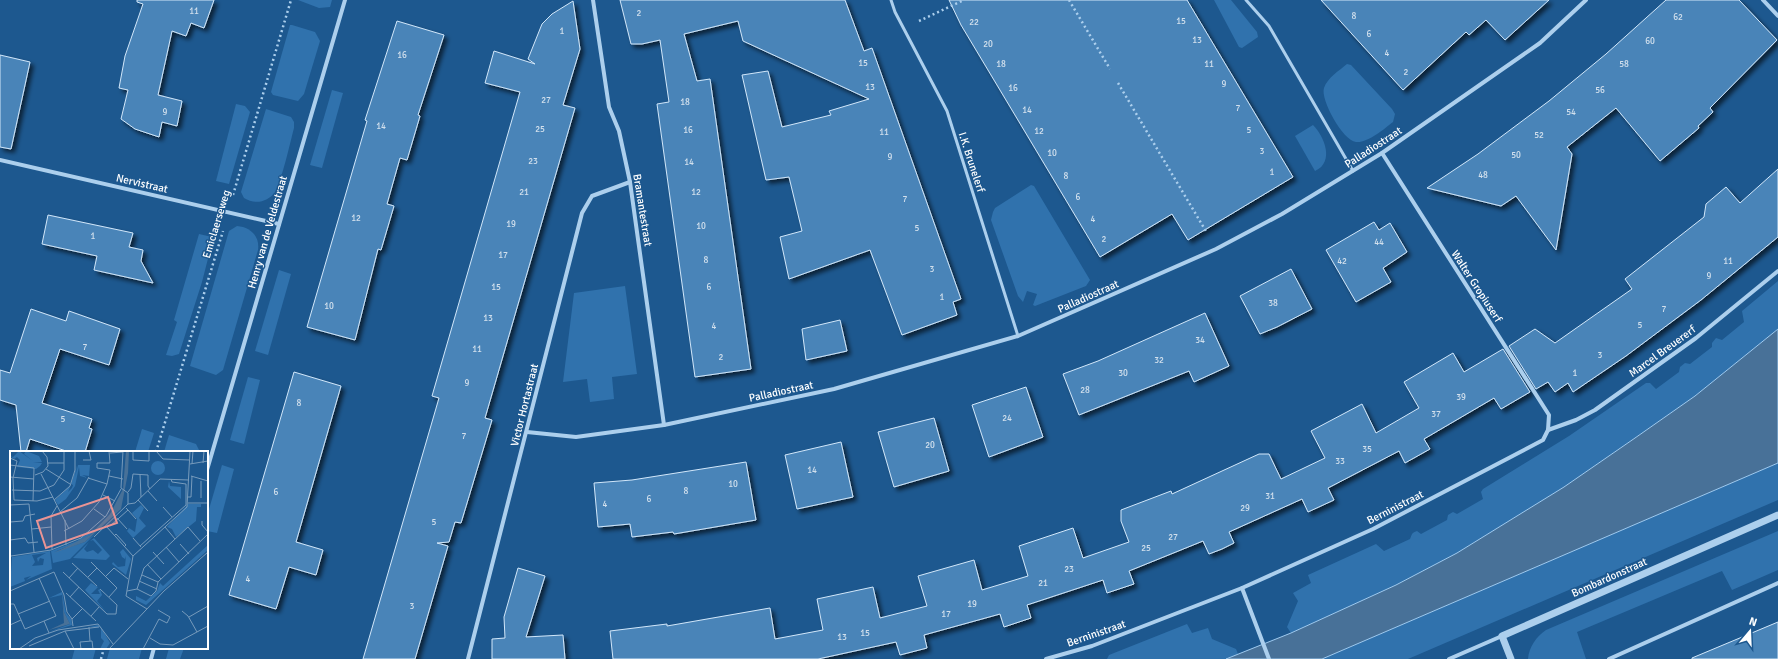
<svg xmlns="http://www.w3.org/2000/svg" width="1778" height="659" font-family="Signika,sans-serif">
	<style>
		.green { fill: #3072ad }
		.water { fill: #487198; stroke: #9fcaef }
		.building { fill: #4a84b8; stroke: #d1e7fa; filter: url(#shadow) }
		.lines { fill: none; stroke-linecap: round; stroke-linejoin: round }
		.path { stroke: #accfed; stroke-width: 2.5; stroke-dasharray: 2 3; stroke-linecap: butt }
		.service { stroke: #accfed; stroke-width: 3 }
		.minor { stroke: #accfed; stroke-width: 4 }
		.tertiary { stroke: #accfed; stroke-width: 7 }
		.labels { text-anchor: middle; stroke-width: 3; stroke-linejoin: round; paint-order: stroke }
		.number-label { font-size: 9px; fill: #d2e0ed }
		.street-label { font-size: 11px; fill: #fff; stroke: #1d588f }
		.inset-road { fill: none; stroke: #779bbc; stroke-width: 1 }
		.view { fill: #ea9494; fill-opacity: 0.15; stroke: #ea9494; stroke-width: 2 }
		.inset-edge { fill: none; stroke: #fff; stroke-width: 2 }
	</style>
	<defs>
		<filter id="shadow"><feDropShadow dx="3.5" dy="3.5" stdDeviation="2" flood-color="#0009"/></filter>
	</defs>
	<rect width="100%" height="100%" fill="#1d588f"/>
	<g class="green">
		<polygon points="298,0 332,0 330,7 319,8"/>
		<polygon points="1214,0 1231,0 1257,32 1258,37 1242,48 1239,47"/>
		<polygon points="290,25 292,25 315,32 320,41 304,94 298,101 273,95 271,92"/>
		<path d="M1347,64L1351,65L1392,109L1395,114L1393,122C1384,129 1368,143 1356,142C1343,141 1320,99 1324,88C1327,78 1340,70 1347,64Z"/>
		<polygon points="332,90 343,93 322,168 310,165"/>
		<polygon points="236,104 245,106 250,112 229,184 216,181"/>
		<path d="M266,109L291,117L294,122V128C290,143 282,180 275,192C268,202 255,205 244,198L241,192Z"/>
		<path d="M1313,125C1324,136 1335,162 1315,171L1295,136Z"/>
		<polygon points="1031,185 1034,186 1090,280 1086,286 1035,306 1033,305 1037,294 1027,291 1023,302 1018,296 991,220 993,212 995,208"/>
		<path d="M237,226C250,227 260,236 258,250L223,370L216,375L190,366L229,231Z"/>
		<polygon points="199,234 212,237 213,239 202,282 179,354 172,356 166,355 177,322 174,320"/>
		<polygon points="279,270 291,274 268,355 255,351"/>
		<path d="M1778,281V329L1695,396L1564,487L1457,553L1396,585L1291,633L1287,627L1298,601L1293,593L1311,583L1308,575L1376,544L1384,551L1410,539C1412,535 1411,533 1417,531L1421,534L1447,520L1448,515L1453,512L1457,514L1483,499L1481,492L1483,489L1569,436L1646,383H1650L1656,389L1679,372L1680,367L1685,363L1690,364L1712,347V343L1716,338L1722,340L1744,322L1742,311Z"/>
		<polygon points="625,286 637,374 612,377 614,399 590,402 587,379 563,382 574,293"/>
		<polygon points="248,377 260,380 244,444 230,440"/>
		<polygon points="142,429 154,433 148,452 135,452"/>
		<polygon points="169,435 196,444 200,452 164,452"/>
		<polygon points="1778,463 1778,500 1408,659 1322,659"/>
		<polygon points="222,465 234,469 217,533 207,531 207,516"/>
		<path d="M1778,531V570L1732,590L1722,571L1577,632L1586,659H1528C1529,647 1536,637 1546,630Z"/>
		<polygon points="1187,624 1192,633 1208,628 1212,639 1236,649 1238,654 1226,659 1107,659 1109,655"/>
		<polygon points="75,648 96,648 93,659 72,659"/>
		<polygon points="110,648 142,648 139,659 107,659"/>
		<polygon points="169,648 184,648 180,659 166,659"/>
	</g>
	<polygon class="water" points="1778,329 1778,463 1322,659 1226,659 1291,633 1396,585 1457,553 1564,487 1635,438 1695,396"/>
	<g class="building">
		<polygon points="137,0 214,0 204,28 191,23 186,36 172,31 158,95 182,101 177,126 162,122 159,137 135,129 121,119 128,90 119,88 125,56 143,4 137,2"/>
		<polygon points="620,0 845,0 864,51 872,48 961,299 953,302 957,315 902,335 870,250 789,279 780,237 802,231 789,177 766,180 742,75 768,71 782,127 831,115 829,111 869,99 743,41 738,21 684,34 697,81 710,79 751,369 695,377 657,104 669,102 660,40 642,44 631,44"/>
		<polygon points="949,0 1187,0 1293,177 1188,240 1172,214 1100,257 961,25"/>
		<polygon points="1321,0 1549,0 1505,40 1486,20 1469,35 1466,32 1403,90"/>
		<polygon points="1666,0 1739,0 1777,40 1710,108 1713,112 1698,126 1699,128 1660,161 1616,108 1567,147 1572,154 1556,250 1516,196 1501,206 1427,188 1478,154 1549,101 1606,54"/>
		<polygon points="573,1 580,49 563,105 575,108 485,418 492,420 461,523 455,522 449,542 437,543 448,546 415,659 363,659 439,398 432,396 520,92 485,83 494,51 535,64 528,59 542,24 552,14"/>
		<polygon points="397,21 444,35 418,115 420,116 407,160 400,158 387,204 394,206 381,250 378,249 355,340 307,327 367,121 365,120"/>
		<polygon points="0,55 30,62 11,149 0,147"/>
		<polygon points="1778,169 1778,237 1701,300 1626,356 1573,392 1568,383 1555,392 1548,382 1536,389 1509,346 1535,329 1555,343 1632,289 1625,279 1704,217 1706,204 1726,187 1740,203"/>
		<polygon points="48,215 133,233 129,247 143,250 141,261 153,283 94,270 97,256 42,244"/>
		<polygon points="1374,222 1379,230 1390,223 1407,252 1383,268 1391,282 1356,302 1326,250"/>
		<polygon points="1291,269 1312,309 1277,327 1260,334 1240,296"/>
		<polygon points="31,309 66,321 69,311 120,329 109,365 60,349 42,403 92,419 89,428 92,429 85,452 69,452 30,439 26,452 21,452 16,405 0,400 0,370 10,373"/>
		<polygon points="1205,313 1229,366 1194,382 1189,371 1079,415 1063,374 1098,361"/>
		<polygon points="840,320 847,351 806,360 802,329"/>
		<polygon points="1503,349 1530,392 1501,409 1494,398 1424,439 1430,449 1405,463 1399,451 1328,488 1334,500 1308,512 1302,499 1229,532 1234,543 1222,549 1209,554 1203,541 1129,571 1134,584 1107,593 1103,580 1027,605 1031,618 1004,627 1000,614 924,635 927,648 900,655 896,642 818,659 613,659 610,631 667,624 667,626 770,608 775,639 823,630 817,599 873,587 880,618 927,606 918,576 974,560 982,590 1028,576 1019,546 1073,528 1083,558 1129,542 1121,521 1121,510 1171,491 1172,494 1259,454 1269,454 1281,479 1325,458 1311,431 1362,404 1376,433 1419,408 1404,382 1453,353 1464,372"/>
		<polygon points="294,372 341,386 296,542 323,550 316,575 289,567 276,609 229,595"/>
		<polygon points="1026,387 1043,437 989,457 972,405"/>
		<polygon points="934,418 949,471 894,487 878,432"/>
		<polygon points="841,442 853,497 797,509 785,455"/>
		<polygon points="746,462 756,520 674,534 673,532 632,537 630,524 598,527 594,483 632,480"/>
		<polygon points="518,568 545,576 526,637 563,635 565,659 492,659 492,639 505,638 504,617"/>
		<polygon points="1778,622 1778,659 1692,659 1692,658"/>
	</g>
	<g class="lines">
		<g class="path">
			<polyline points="1069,0 1110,69"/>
			<polyline points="919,21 964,0"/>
			<polyline points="1118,83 1207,233"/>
			<polyline points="233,195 291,0"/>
			<polyline points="156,452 223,231"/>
			<polyline points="101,659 104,648"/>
		</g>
		<g class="service">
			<polyline points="891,0 895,12 947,111 1018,336"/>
			<polyline points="1246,0 1269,26 1353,171"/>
		</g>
		<g class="minor">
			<polyline points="593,0 609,107 619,131 630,182 664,425"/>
			<polyline points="1763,0 1778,16"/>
			<polyline points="0,160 279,224"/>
			<polyline points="1548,430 1576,420 1595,410 1696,338 1778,271"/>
			<polyline points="527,432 576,437 664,425 834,389 1018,336 1216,249 1282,214 1382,153 1540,43 1586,0"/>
			<polyline points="207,470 345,0"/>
			<polyline points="1242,588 1269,659"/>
			<polyline points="151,659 154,648"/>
			<polyline points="468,659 582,213 592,196 630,182"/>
			<polyline points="1046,659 1092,646 1242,588 1373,529 1543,440 1548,430 1549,415 1382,153"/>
			<polyline points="1449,659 1502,636"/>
			<polyline points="1609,659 1778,583"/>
		</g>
		<polyline class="tertiary" points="1511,659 1502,636 1778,515"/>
	</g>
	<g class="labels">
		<g class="number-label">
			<text x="194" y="14">11</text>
			<text x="639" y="16">2</text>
			<text x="1354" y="19">8</text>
			<text x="1678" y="20">62</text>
			<text x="1181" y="24">15</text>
			<text x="974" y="25">22</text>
			<text x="562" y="34">1</text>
			<text x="1369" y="37">6</text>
			<text x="1197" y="43">13</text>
			<text x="1650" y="44">60</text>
			<text x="988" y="47">20</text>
			<text x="1387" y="56">4</text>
			<text x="402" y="58">16</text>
			<text x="863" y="66">15</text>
			<text x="1001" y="67">18</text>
			<text x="1209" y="67">11</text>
			<text x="1624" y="67">58</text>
			<text x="1406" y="75">2</text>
			<text x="1224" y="87">9</text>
			<text x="870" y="90">13</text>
			<text x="1013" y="91">16</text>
			<text x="1600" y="93">56</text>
			<text x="546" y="103">27</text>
			<text x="685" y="105">18</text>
			<text x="1238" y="111">7</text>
			<text x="1027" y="113">14</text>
			<text x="165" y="115">9</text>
			<text x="1571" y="115">54</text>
			<text x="381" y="129">14</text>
			<text x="540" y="132">25</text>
			<text x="688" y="133">16</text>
			<text x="1249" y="133">5</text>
			<text x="1039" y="134">12</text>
			<text x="884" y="135">11</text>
			<text x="1539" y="138">52</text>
			<text x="1262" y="154">3</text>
			<text x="1052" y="156">10</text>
			<text x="1516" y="158">50</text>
			<text x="890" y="160">9</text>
			<text x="533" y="164">23</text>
			<text x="689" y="165">14</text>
			<text x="1272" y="175">1</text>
			<text x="1483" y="178">48</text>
			<text x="1066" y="179">8</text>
			<text x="524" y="195">21</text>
			<text x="696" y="195">12</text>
			<text x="1078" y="200">6</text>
			<text x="905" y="202">7</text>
			<text x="356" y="221">12</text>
			<text x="1093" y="222">4</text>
			<text x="511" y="227">19</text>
			<text x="701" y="229">10</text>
			<text x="917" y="231">5</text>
			<text x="93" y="239">1</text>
			<text x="1104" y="242">2</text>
			<text x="1379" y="245">44</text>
			<text x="503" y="258">17</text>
			<text x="706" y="263">8</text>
			<text x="1342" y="264">42</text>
			<text x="1728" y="264">11</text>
			<text x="932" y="272">3</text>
			<text x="1709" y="279">9</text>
			<text x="496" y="290">15</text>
			<text x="709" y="290">6</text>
			<text x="942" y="300">1</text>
			<text x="1273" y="306">38</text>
			<text x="329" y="309">10</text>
			<text x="1664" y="312">7</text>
			<text x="488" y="321">13</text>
			<text x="1640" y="328">5</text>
			<text x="714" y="329">4</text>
			<text x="1200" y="343">34</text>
			<text x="85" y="350">7</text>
			<text x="477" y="352">11</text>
			<text x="1600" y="358">3</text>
			<text x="721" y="360">2</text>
			<text x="1159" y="363">32</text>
			<text x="1123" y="376">30</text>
			<text x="1575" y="376">1</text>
			<text x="467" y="386">9</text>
			<text x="1085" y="393">28</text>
			<text x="1461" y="400">39</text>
			<text x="299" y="406">8</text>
			<text x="1436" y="417">37</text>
			<text x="1007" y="421">24</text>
			<text x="63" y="422">5</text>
			<text x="464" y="439">7</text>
			<text x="930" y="448">20</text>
			<text x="1367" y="452">35</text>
			<text x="1340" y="464">33</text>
			<text x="812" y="473">14</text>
			<text x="733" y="487">10</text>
			<text x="686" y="494">8</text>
			<text x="276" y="495">6</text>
			<text x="1270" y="499">31</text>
			<text x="649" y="502">6</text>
			<text x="605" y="507">4</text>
			<text x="1245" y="511">29</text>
			<text x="434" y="525">5</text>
			<text x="1173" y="540">27</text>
			<text x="1146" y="551">25</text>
			<text x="1069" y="572">23</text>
			<text x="248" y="582">4</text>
			<text x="1043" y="586">21</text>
			<text x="972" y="607">19</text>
			<text x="412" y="609">3</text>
			<text x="946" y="617">17</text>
			<text x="865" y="636">15</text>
			<text x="842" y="640">13</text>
		</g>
		<g class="street-label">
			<text transform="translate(1373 147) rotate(-33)" y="4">Palladiostraat</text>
			<text transform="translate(972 162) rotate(72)" y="4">I.K. Brunelerf</text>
			<text transform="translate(142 183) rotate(13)" y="4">Nervistraat</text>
			<text transform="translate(643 210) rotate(81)" y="4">Bramantestraat</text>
			<text transform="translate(216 224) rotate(-73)" y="4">Emiclaerseweg</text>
			<text transform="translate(267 232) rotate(-74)" y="4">Henry van de Veldestraat</text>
			<text transform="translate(1477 286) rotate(57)" y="4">Walter Gropiuserf</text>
			<text transform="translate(1088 296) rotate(-24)" y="4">Palladiostraat</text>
			<text transform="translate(1662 351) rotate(-36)" y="4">Marcel Breuererf</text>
			<text transform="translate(781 391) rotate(-12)" y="4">Palladiostraat</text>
			<text transform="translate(524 405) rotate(-76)" y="4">Victor Hortastraat</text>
			<text transform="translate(1395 507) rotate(-27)" y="4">Berninistraat</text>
			<text transform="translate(1609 577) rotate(-24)" y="4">Bombardonstraat</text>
			<text transform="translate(1096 633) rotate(-19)" y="4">Berninistraat</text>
		</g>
	</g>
	<g transform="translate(10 451)">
		<rect width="198" height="198" fill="#1d588f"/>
		<path d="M9,0L23,10L14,3L16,0L29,5L32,11H23L32,12L30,15L26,18L7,16L10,9L7,6L4,8L0,5L3,6ZM141 17a7 7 0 1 1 14 0a7 7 0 1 1-14 0ZM67,14L65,26L68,14H80L79,25L72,24L78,27L70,25L69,16L65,35L56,48L48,54L45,49L61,34L58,41L62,37L65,28L63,34L61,33ZM159,30L160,35L171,36V48L158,36ZM178,53H191V56H187L186,70L166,86L162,78L157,76ZM131,54L134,57L129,67L136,75L123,87L117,80L119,77L125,81L127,68L122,62ZM83,79L86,80L69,91L44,101L75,91L87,81L60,108L43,112L41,100L67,90ZM84,87L100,105L96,109L63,107L79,91L74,98L77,101L83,99L88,103L92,99L83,89L80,90ZM198,94V99L136,154L126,149V145L136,150L147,140L150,132L153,135ZM113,98L121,108L116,124L102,113L103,111L108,116L115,115L116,105L115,108L112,106L110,101ZM40,100L42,118L16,129L21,125L14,127L15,130L0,136L2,106ZM36,102L27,107L28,111L30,107L34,108L33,114L22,115L25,111L22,104ZM81,132L88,136L81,143H90L88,139L90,138L92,144L87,150L97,162L75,139ZM52,141L56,162L61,168L62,174L39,181L60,173L54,161L52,144L39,147ZM88,174L91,176L100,192L96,198H90L94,190L91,187V176H80Z" fill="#3072ad" fill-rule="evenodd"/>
		<path d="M116,0H119L118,22L111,58L75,91L44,102L80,84L100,63L113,38ZM52,143L54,161L60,173L39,179L54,172Z" fill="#487198"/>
		<path class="inset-road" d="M123,0V9L139,10V0M146,0L153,8L180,9M100,2L113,1M0,7L7,10L3,27L4,49L27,50L43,46M73,9H81L79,0M38,12H54M193,12L194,0M180,13L198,10M182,13L183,0M0,14L24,17L23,50M36,18L60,33M31,23L59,78M130,23L131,46M25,24L33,21L38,15L37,6L32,0M99,25L113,28M181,25L198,30M0,26L24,28M78,27L97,33M2,39L30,40L44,34L54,19V0M138,40L147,50M118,41L121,37L123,23L138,24V35L140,38M93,44L105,50M178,46H181L182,25M191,47V30M44,49L60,35L65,19V0M128,49L138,60M178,52H198M118,53L125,52L150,28L179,29M0,54L19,53L24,101M153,56L162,66M84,58L95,66M118,59L126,68M50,61L67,47L79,26M107,67L117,78M55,69L56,94M192,70V74L198,81M0,71L13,70L15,65L25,63M96,75L123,105M100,75L118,59L116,57M155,76L165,88M22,78L41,76M54,80L72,70L89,51L97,33L100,19L87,17V12H100L99,0M104,85L106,83L116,94L114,96M84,86L118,53V42L111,37L113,0M123,87L131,96M0,89L15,87L18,92L28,91M170,93L179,103M130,95L176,54V33L162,31L161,28M156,96L169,111M42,98L41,65L47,55M143,101L154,113M1,105L41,99L71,87L96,65L111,38M81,111L107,137L99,146M62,112L87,135M137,113L151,128M53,121L97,163H106L107,154L90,138M132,124L148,131L198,83M96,125L104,117L118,128M78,126L87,117M59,127L68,117M129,130L147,138M127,138L134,117L178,76L190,90M0,140L44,121L54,144L57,161L62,168L63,175M117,140L127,138L141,145L146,140L148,131M56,142L86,170M60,146L69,136M0,153H4L15,178L46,165L29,127M137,158L116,145L123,105L177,56L180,0M172,160L178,165L187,181M8,163L40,150M81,165L89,156M179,166L198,155M62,168L73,157M34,170L39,182M0,174L11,169M79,176L80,190M55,180L64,198M140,187L150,193L163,194L198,175M19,195L55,180L89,176M9,198L25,187L48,179L88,173L103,193M71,198L70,191L82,190L83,198M99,198L154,140L198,101M133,198L149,168L157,172L160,166L148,159"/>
		<path class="view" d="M98,46L107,72L36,97L27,70Z"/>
		<rect width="198" height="198" class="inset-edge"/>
	</g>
	<g transform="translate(1750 631) rotate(19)" stroke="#1d588f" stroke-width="3" paint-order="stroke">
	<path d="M0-3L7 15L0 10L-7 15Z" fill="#ffffff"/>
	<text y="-6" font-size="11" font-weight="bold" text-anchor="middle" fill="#ffffff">N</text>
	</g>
</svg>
